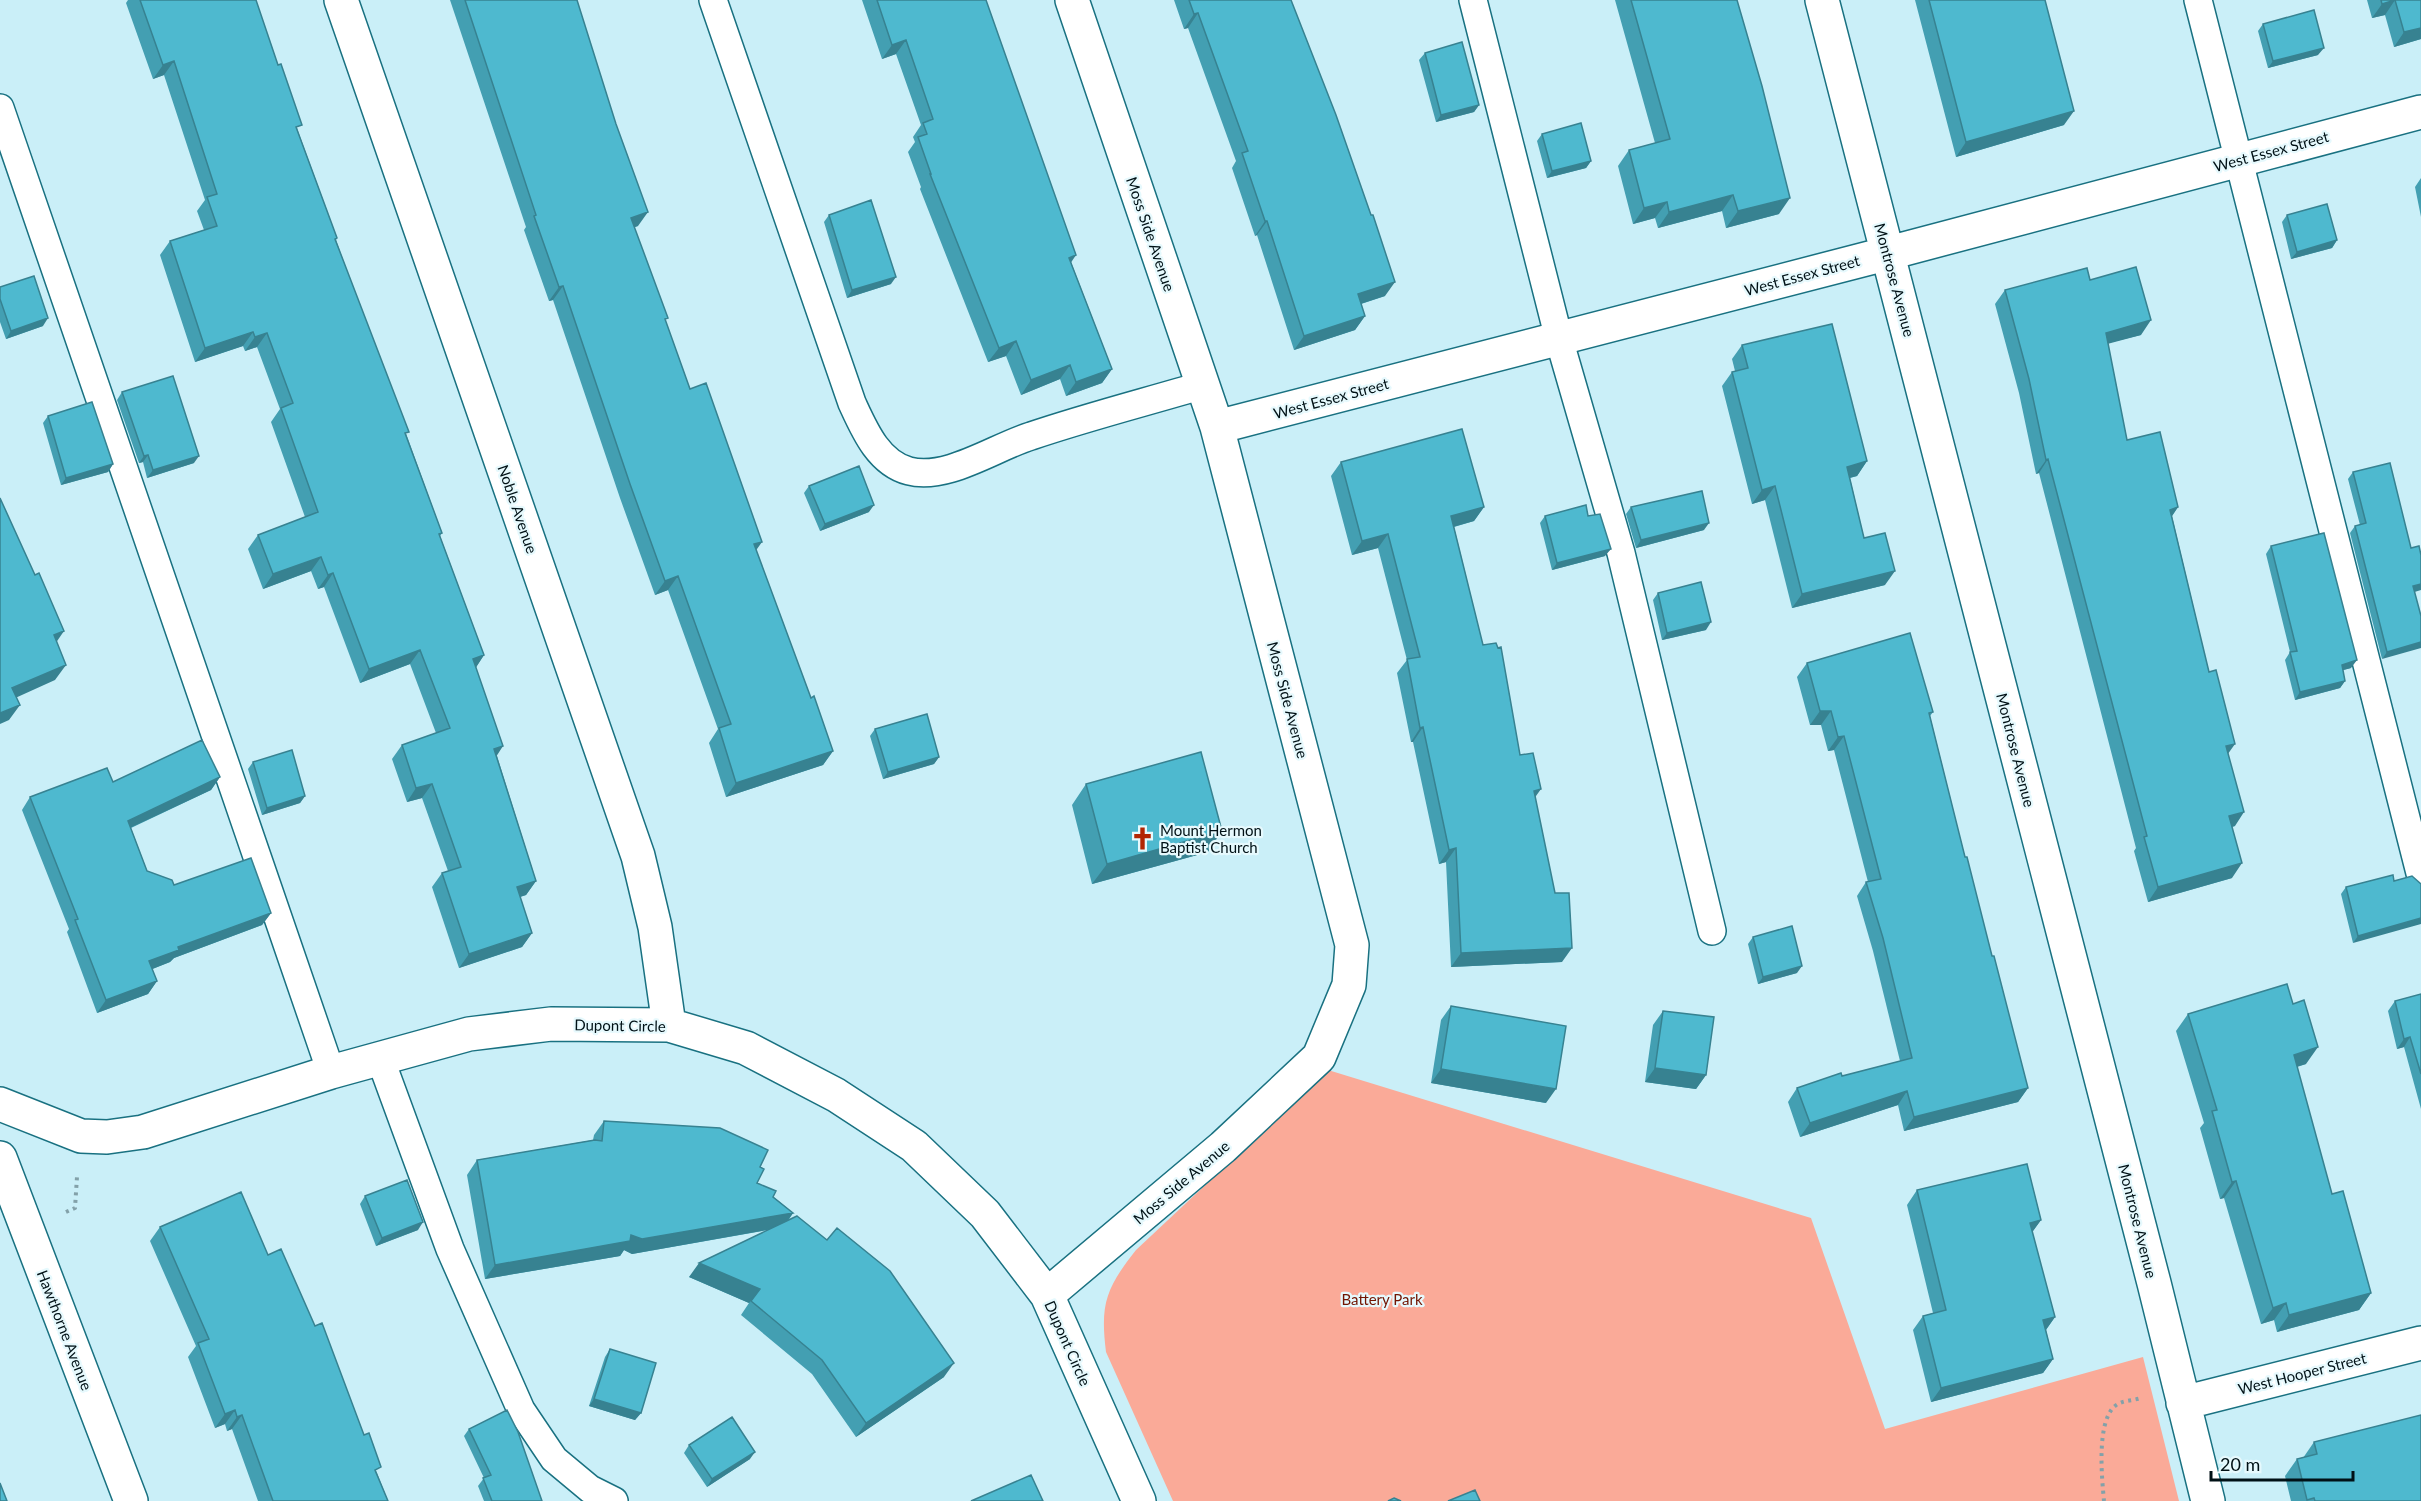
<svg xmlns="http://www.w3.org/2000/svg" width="2421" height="1501" viewBox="0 0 2421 1501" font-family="Lato,sans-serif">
<rect width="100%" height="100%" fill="#caeff8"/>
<path fill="#faaa98" d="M1328,1070L1811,1218L1885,1429L2143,1357L2179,1501H1173L1106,1352C1100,1304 1106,1288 1136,1250Z"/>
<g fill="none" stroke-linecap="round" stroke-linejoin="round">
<defs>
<path id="lane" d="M713,0L852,403C864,429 878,463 909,471C947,481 995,447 1031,436C1087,417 1146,402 1203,385
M1473,0L1559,339L1621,553L1712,931
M2198,0L2421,877
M0,108L331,1072
M380,1058L450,1249L521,1410L554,1459L590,1489L614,1501"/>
<path id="street" d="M341,0L638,856L655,927L669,1025
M1822,0L2154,1283L2208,1501
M1217,427L1889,253L2421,112
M0,1104L81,1136L107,1137L143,1132L331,1072L469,1034L551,1024L669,1025L746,1048L836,1095L914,1146L985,1214L1047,1295L1139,1501
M0,1158L131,1501
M1047,1295L1223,1147L1319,1057L1349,985L1352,945L1217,427L1072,0
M2183,1403L2421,1343"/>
</defs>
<use href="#lane" stroke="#197181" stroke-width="30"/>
<use href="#street" stroke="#197181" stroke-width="36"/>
<path stroke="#83a1a9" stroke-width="4" stroke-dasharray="3 4.5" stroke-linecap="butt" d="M66,1212L75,1208L77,1177
M2104,1501C2102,1479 2096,1422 2115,1406C2122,1400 2132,1401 2141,1398"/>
<use href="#lane" stroke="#fff" stroke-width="27"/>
<use href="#street" stroke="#fff" stroke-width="33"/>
</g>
<path fill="#439fb2" d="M128,0H256L298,131L337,238L336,240L442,533L440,536L484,655L476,667L497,756L536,881L526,895L520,897L532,933L522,947L459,968L432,887L442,873L448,871L422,798L407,802L392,759L402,745L436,733L410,664L360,683L324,587L318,589L311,571L263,589L248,549L258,535L305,517L271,422L280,409L257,347L245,351L243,346L195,362L160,255L170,241L204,230L197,211L205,200L164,75L153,79L126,3Z
M450,0H577L638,226L634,227L666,322L690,389L756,550L811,698L833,751L823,765L726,797L709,743L718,729L668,590L655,595L620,498L553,300L549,301L524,230L526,227Z
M862,0H986L1071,262L1112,369L1102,383L1066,396L1060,379L1021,395L1006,356L988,362L920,189L921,187L908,152L915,142L913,137L921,125L896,54L882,59Z
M1174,0H1291L1385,296L1361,304L1365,316L1355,330L1294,350L1257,235L1255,236L1232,168L1236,161L1188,28L1184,29Z
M1615,0H1737L1779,214L1726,228L1722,211L1658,228L1655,218L1633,224L1618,166L1629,150L1655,143Z
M1915,0H2045L2064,125L1956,157Z
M2367,0H2421V39L2394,47L2385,15L2372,18Z
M2263,24L2318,55L2268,68L2258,31Z
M1425,53L1479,105L1474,112L1436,122L1419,60Z
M1542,134L1591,161L1586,168L1547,178L1537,141Z
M2421,178V217L2415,187Z
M829,215L891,284L847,298L824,222Z
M2287,215L2337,240L2332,248L2291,259L2282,222Z
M2090,280L2141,335L2108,343L2127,440L2178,507L2172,516L2228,753L2235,826L2232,827V878L2148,902L2134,851L2136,848L2039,473L2036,474L2019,393L1995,304L2005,290Z
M0,287L43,326L6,339L0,322Z
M1742,345L1867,461L1857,476L1850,478L1864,538L1885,585L1792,608L1765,500L1752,504L1722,386L1732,372L1735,371L1732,359Z
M122,392L194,463L147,478L143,462L139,463L117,400Z
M48,416L113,464L108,472L61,485L43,423Z
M1341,462L1484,507L1474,521L1454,527L1483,645L1520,755L1535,798L1562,962L1451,967L1446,862L1439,864L1413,742H1411L1397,673L1407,660L1378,548L1352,555L1331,476Z
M2353,472L2414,592L2421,616L2382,659L2350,533L2355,526L2360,525L2348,479Z
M809,486L869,512L820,531L804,493Z
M1631,507L1704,530L1636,548L1626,514Z
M1545,516H1588L1605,556L1552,570L1540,523Z
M2271,546L2351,668L2343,670L2345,681L2340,688L2295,700L2285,660L2290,652L2266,554Z
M1658,593L1706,630L1662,640L1653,600Z
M1807,663L1933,712L1930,716L1965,857L2028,1088L2018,1102L1904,1131L1898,1105L1800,1137L1788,1102L1797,1088L1900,1061L1873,951L1857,896L1866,882H1868L1834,750L1828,751L1821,725H1810L1797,677Z
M875,729L939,757L934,764L883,779L870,736Z
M253,762L305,796L300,803L262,815L248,769Z
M220,777L211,790L131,828L147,871L174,885L271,913L262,925L174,958L170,962L152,969L157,981L148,994L97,1013L67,932L69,929L22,810L30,797L113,782Z
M1086,784L1208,852L1092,884L1072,805Z
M2394,881L2421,884L2353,943L2341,894L2346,887Z
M1753,937L1797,973L1758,984L1748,944Z
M2421,994V1109L2404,1047L2397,1049L2388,1011L2395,1001Z
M1451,1006L1546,1103L1431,1083L1441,1020Z
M1663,1011L1706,1075L1696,1089L1645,1082L1653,1025Z
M2188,1014L2306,1064L2297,1067L2332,1194L2371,1293L2359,1310L2277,1332L2274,1320L2261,1324L2224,1198L2220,1199L2200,1128L2204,1123L2176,1031Z
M604,1121L760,1167L757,1183L793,1213L788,1221L944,1377L856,1437L812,1374L741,1315L749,1303L689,1277L768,1230L632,1254L624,1250L620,1256L485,1279L467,1175L477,1160L593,1140L594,1135Z
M1917,1190L2041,1220L2032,1232L2055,1317L2046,1330L2053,1359L2043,1373L1931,1402L1913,1330L1923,1316L1933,1313L1907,1205Z
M365,1196L418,1230L376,1246L360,1204Z
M160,1227L268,1255L377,1473L388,1501H258L232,1429L227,1431L225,1424L215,1428L188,1357L196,1346L150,1241Z
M610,1349L641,1413L635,1420L589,1406L605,1357Z
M469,1429L542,1501H484L478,1486L484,1478L464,1436Z
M2314,1442L2421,1501H2291L2285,1476L2297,1459L2303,1458Z
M689,1445L750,1459L707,1487L684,1453Z"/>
<path fill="#378291" d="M2395,0L2385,15L2372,18L2382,4Z
M1198,13L1188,28L1184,29L1194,14Z
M2421,28V39L2394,47L2404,32Z
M906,40L896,54L882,59L892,45Z
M2324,48L2318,55L2268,68L2273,61Z
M174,61L164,75L153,79L163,65Z
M1479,105L1474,112L1436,122L1441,115Z
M2074,111L2064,125L1956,157L1966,142Z
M1591,161L1586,168L1547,178L1552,171Z
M1733,195L1722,211L1658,228L1669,212Z
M1790,198L1779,214L1726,228L1738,211Z
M1667,202L1655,218L1633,224L1644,208Z
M648,212L638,226L621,232L631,218Z
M1265,221H1267L1257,235L1255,236Z
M2337,240L2332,248L2291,259L2297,252Z
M1076,255L1066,270L1069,258Z
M896,277L891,284L847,298L852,290Z
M1395,282L1385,296L1348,308L1358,294Z
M563,286L553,300L549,301L559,287Z
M1365,316L1355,330L1294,350L1304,336Z
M48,318L43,326L6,339L11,331Z
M2151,320L2141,335L2096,347L2106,333Z
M253,332L243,346L195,362L205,348Z
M267,333L257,347L245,351L255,337Z
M1016,341L1006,356L988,362L999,348Z
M1070,365L1060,379L1021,395L1031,380Z
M1112,369L1102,383L1066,396L1076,382Z
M148,455L143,462L139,463L144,456Z
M199,456L194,463L147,478L153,470Z
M2048,459L2039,473L2036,474L2046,460Z
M1867,461L1857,476L1837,481L1847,467Z
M113,464L108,472L61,485L66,478Z
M1775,486L1765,500L1752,504L1762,490Z
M874,505L869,512L820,531L825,524Z
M1484,507L1474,521L1442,530L1451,516Z
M2178,507L2168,522L2170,510Z
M1709,523L1704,530L1636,548L1641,540Z
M1388,534L1378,548L1352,555L1362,541Z
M762,542L752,556L754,544Z
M1611,549L1605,556L1552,570L1557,563Z
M321,557L311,571L263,589L273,574Z
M1895,571L1885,585L1792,608L1802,594Z
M333,573L324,587L318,589L328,575Z
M678,576L668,590L655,595L665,581Z
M2421,584V590L2408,594L2413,586Z
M1711,622L1706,630L1662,640L1667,633Z
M64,631L53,647L54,635Z
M2421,642V648L2382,659L2387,652Z
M420,650L410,664L360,683L369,669Z
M484,655L475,669L473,659Z
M2357,660L2351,668L2336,672L2342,665Z
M66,665L55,680L2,704L12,688Z
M2345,681L2340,688L2295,700L2300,692Z
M20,705L9,720L0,724V713Z
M1820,711H1831L1821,725H1810Z
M1423,727L1413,742H1411L1420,728Z
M1844,736L1834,750L1828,751L1838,737Z
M2235,744L2225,758L2226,746Z
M503,746L494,760V749Z
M833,751L823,765L726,797L736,783Z
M939,757L934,764L883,779L888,772Z
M220,777L211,790L119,833L128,821Z
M432,784L422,798L407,802L416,788Z
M1541,789L1531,803L1534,791Z
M305,796L300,803L262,815L267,808Z
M2244,812L2235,826L2219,830L2229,816Z
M1222,831L1208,852L1092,884L1107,864Z
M1456,848L1446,862L1439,864L1449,850Z
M2242,863L2232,878L2148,902L2158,887Z
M536,881L526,895L507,901L517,887Z
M271,913L262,925L174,958L170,962L140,974L149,961L178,947Z
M2421,918V924L2353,943L2358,936Z
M532,933L522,947L459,968L469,954Z
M1572,948L1562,962L1451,967L1461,953Z
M1802,966L1797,973L1758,984L1763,977Z
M157,981L148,994L97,1013L106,1000Z
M2410,1037L2404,1047L2397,1049L2404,1039Z
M2318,1047L2306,1064L2282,1071L2294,1055Z
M1655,1068L1706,1075L1696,1089L1645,1082Z
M1441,1069L1556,1089L1546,1103L1431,1083Z
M2028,1088L2018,1102L1904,1131L1914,1117Z
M1907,1091L1898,1105L1800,1137L1810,1123Z
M2236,1181L2224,1198L2220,1199L2232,1182Z
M793,1213L783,1227L632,1254L624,1250L620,1256L485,1279L495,1265L631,1235Z
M2041,1220L2031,1234L2030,1223Z
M423,1222L418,1230L376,1246L382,1238Z
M699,1263L760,1289L749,1303L689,1277Z
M2371,1293L2359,1310L2277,1332L2289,1315Z
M2286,1303L2274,1320L2261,1324L2273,1308Z
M2055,1317L2045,1331L2043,1320Z
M2053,1359L2043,1373L1931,1402L1941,1388Z
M954,1363L944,1377L856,1437L866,1423Z
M594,1399L641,1413L635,1420L589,1406Z
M235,1410L225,1424L215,1428L225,1414Z
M242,1415L232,1429L227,1431L237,1417Z
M755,1452L750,1459L707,1487L712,1479Z"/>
<path fill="#4eb9cf" stroke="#378291" stroke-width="1.5" d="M140,0H256L278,65L281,64L302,125L296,127L337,238L335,239L409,432L405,433L442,533L439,534L484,655L473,659L503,746L494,749L536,881L517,887L532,933L469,954L442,873L461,867L432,784L416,788L402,745L450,728L420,650L369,669L333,573L328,575L321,557L273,574L258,535L318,512L281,408L293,403L267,333L255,337L253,332L205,348L170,241L217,226L207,197L217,194L174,61L163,65Z
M465,0H577L616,124L648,212L631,218L668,318L665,319L690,389L706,383L762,542L754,544L811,698L814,696L833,751L736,783L719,728L731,724L678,576L665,581L630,484L563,286L559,287L534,216L536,215Z
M877,0H986L1076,255L1069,258L1112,369L1076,382L1070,365L1031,380L1016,341L999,348L930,174H931L918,137L927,134L923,123L933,119L906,40L892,45Z
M1189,0H1291L1336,115L1371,215H1373L1395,282L1358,294L1365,316L1304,336L1267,221H1265L1242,153L1248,151L1198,13L1194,14Z
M1631,0H1737L1762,86L1790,198L1738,211L1733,195L1669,212L1667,202L1644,208L1629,150L1670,139Z
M1929,0H2045L2074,111L1966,142Z
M2381,0H2421V28L2404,32L2395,0L2382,4Z
M2314,10L2324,48L2273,61L2263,24Z
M1462,42L1479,105L1441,115L1425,53Z
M1581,123L1591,161L1552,171L1542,134Z
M871,200L896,277L852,290L829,215Z
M2327,204L2337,240L2297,252L2287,215Z
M2136,267L2151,320L2106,333L2127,440L2160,432L2178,507L2170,510L2209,672L2216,670L2235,744L2226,746L2244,812L2229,816L2242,863L2158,887L2144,837L2147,836L2048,459L2046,460L2029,379L2005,290L2087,268L2090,280Z
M34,276L48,318L11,331L0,299V287Z
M1832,324L1867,461L1847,467L1864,538L1885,533L1895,571L1802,594L1775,486L1762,490L1732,372L1748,368L1742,345Z
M173,376L199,456L153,470L148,455L144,456L122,392Z
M92,402L113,464L66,478L48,416Z
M1462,429L1484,507L1451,516L1483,645L1496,643L1498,648L1501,647L1520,755L1533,753L1541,789L1534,791L1555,893H1569L1572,948L1461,953L1456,848L1449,850L1423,727L1420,728L1407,659L1420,657L1388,534L1362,541L1341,462Z
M2390,463L2411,548L2419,546L2421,555V584L2413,586L2421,616V642L2387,652L2355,526L2366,523L2353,472Z
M859,466L874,505L825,524L809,486Z
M1702,491L1709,523L1641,540L1631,507Z
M0,498L35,575L39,573L64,631L54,635L66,665L12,688L20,705L0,713Z
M1586,505L1588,516L1600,514L1611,549L1557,563L1545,516Z
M2324,533L2357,660L2342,665L2345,681L2300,692L2290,652L2297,651L2271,546Z
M1701,582L1711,622L1667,633L1658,593Z
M1910,633L1933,712L1929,713L1965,857H1967L1992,956H1994L2028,1088L1914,1117L1907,1091L1810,1123L1797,1088L1841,1073L1842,1076L1912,1058L1883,938L1866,882L1881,879L1844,736L1838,737L1831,711H1820L1807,663Z
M927,714L939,757L888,772L875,729Z
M202,740L220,777L128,821L147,871L172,880L174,885L251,858L271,913L178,947L179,950L149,961L157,981L106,1000L75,920L78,919L30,797L107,768L113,782Z
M292,750L305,796L267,808L253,762Z
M1201,752L1222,831L1107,864L1086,784Z
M2393,875L2394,881L2412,876L2421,884V918L2358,936L2346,887Z
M1792,926L1802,966L1763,977L1753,937Z
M2287,984L2293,1004L2304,1000L2318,1047L2294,1055L2332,1194L2343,1191L2371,1293L2289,1315L2286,1303L2273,1308L2236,1181L2232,1182L2212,1111L2217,1110L2188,1014Z
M2421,994V1074L2410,1037L2404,1039L2395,1001Z
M1451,1006L1566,1026L1556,1089L1441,1069Z
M1663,1011L1714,1017L1706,1075L1655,1068Z
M604,1121L720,1128L768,1150L760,1167L764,1169L757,1183L776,1191L773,1197L793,1213L642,1239L631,1235L630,1241L495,1265L477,1160L595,1140L602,1141Z
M2027,1164L2041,1220L2030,1223L2055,1317L2043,1320L2053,1359L1941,1388L1923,1316L1946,1310L1917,1190Z
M407,1180L423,1222L382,1238L365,1196Z
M241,1192L268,1255L281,1249L315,1326L322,1323L364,1435L369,1433L381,1467L375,1470L388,1501H273L242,1415L237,1417L235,1410L225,1414L198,1343L209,1339L160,1227Z
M797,1216L827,1240L837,1228L890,1271L954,1363L866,1423L822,1360L751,1301L760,1289L699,1263Z
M610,1349L656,1363L641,1413L594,1399Z
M507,1410L518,1432L542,1501H492L483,1478L491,1475L469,1429Z
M2421,1415V1501H2315L2314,1498L2307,1500L2297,1459L2317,1454L2314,1442Z
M732,1417L755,1452L712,1479L689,1445Z
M1031,1475L1043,1501H971Z
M0,1483L7,1501H0Z
M1475,1490L1480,1501H1448Z
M1394,1498L1401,1501H1388Z"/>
<defs>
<symbol id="church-bare" viewBox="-9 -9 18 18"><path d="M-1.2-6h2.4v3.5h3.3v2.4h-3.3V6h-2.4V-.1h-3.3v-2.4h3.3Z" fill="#b22603" stroke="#e6f9fd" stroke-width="2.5" paint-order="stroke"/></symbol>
</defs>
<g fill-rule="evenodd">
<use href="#church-bare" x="1126" y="822" width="33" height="33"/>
</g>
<g text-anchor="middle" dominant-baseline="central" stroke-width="4.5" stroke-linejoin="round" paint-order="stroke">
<g font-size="15" fill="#001116" stroke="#e6f9fd">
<text transform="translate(2271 151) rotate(-15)">West Essex Street</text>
<text transform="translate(1151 234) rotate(71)">Moss Side Avenue</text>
<text transform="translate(1802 275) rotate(-15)">West Essex Street</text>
<text transform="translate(1895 280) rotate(75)">Montrose Avenue</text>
<text transform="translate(1331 398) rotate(-15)">West Essex Street</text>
<text transform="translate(518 509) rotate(71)">Noble Avenue</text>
<text transform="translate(1288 700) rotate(75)">Moss Side Avenue</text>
<text transform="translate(2016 750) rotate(76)">Montrose Avenue</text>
<text transform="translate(620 1025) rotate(1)">Dupont Circle</text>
<text transform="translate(1181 1182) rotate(-40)">Moss Side Avenue</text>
<text transform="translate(2138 1221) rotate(76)">Montrose Avenue</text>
<text transform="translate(65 1330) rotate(69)">Hawthorne Avenue</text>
<text transform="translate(1068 1343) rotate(66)">Dupont Circle</text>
<text transform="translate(2302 1373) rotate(-14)">West Hooper Street</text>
</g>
<g font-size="15" fill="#001116" stroke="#e6f9fd" text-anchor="start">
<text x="1160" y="830">Mount Hermon<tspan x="1160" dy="17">Baptist Church</tspan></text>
</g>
<g font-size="15" fill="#711502" stroke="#e6f9fd">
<text x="1382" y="1299">Battery Park</text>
</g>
</g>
<path d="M2211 1471v9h142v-9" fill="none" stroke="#001116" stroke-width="3"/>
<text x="2220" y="1471" font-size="18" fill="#001116" stroke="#e6f9fd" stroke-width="4.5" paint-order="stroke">20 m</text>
</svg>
